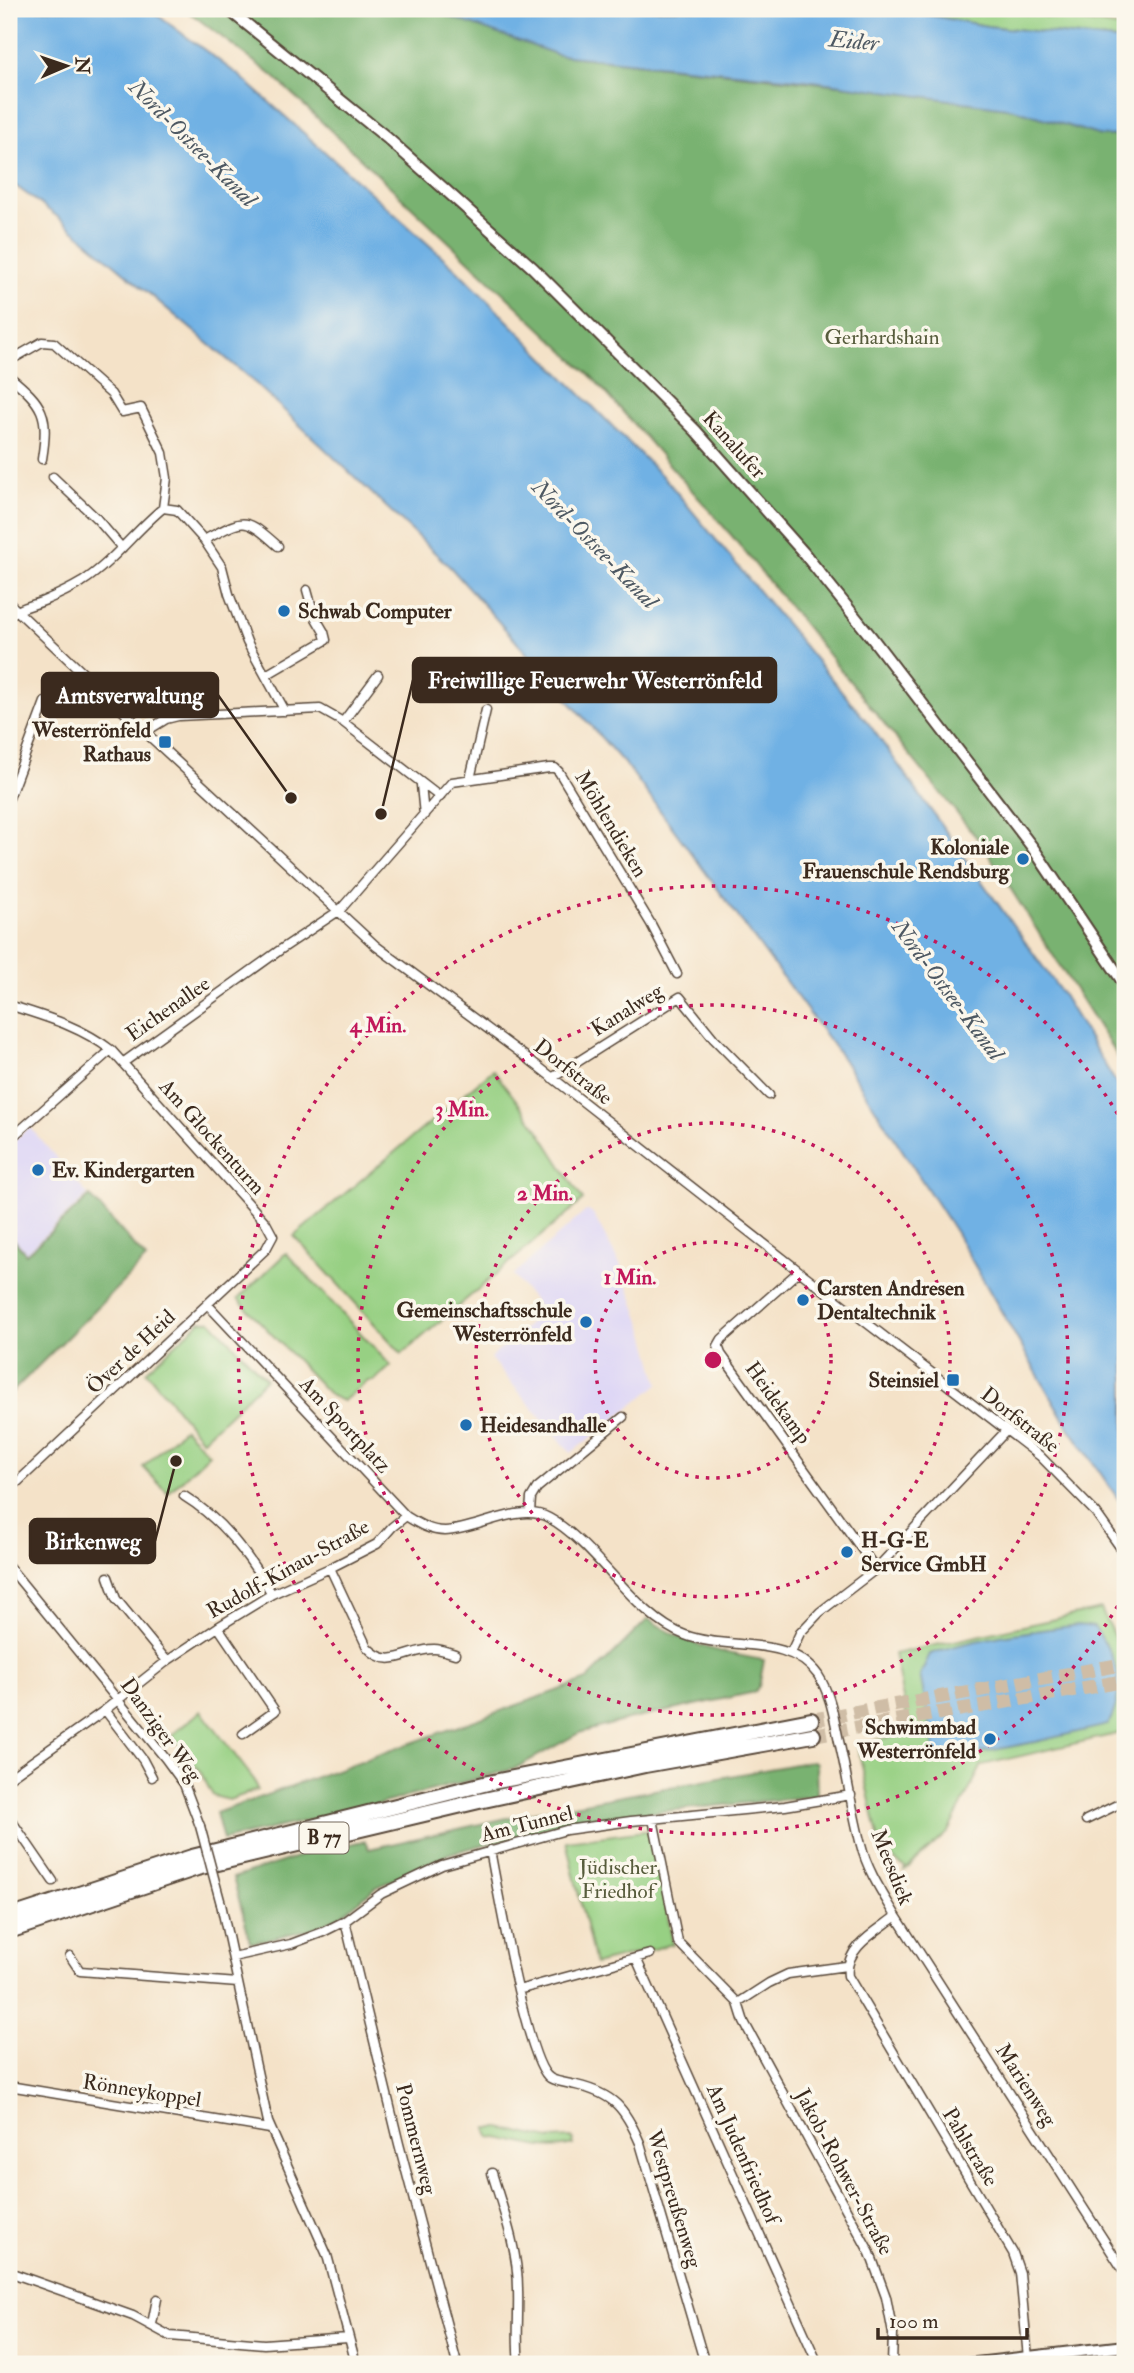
<svg xmlns="http://www.w3.org/2000/svg" width="1134" height="2373" viewBox="0 0 1134 2373" font-family="'IM FELL Double Pica',serif">
<rect width="100%" height="100%" fill="#fbf7ec"/>
<filter id="ink" filterUnits="userSpaceOnUse"><feTurbulence type="fractalNoise" baseFrequency=".0143" numOctaves="2"/><feDisplacementMap in="SourceGraphic" scale="14" xChannelSelector="R" yChannelSelector="G"/><feConvolveMatrix kernelMatrix="1 2 1 2 8 2 1 2 1" color-interpolation-filters="sRGB"/></filter>
<filter id="wash" filterUnits="userSpaceOnUse"><feTurbulence type="fractalNoise" baseFrequency=".00686" numOctaves="4" result="noise"/><feDisplacementMap in="SourceGraphic" scale="28" xChannelSelector="R" yChannelSelector="G"/><feGaussianBlur stdDeviation="1.57" result="paint"/><feColorMatrix in="noise" values="0 0 0 0 0 0 0 0 0 0 0 0 0 0 0 0 0 1.4 0 .05"/><feComposite in="paint" operator="in"/></filter>
<g filter="url(#wash)">
<rect width="100%" height="100%" fill="#f4e2c8"/>
<path fill="#ddd5f6" d="M30,1127L88,1195L26,1252L9,1232V1145Z
M586,1211L592,1212L621,1266L645,1333L659,1384L571,1453L490,1358L543,1312L513,1275Z"/>
<path fill="#97d083" stroke="#697d50" stroke-width="2" d="M896,9H997L1125,28V41L987,26Z
M493,1070L536,1126L583,1200L402,1354L294,1236Z
M286,1253L391,1366L374,1381H368L343,1401L331,1396L238,1299Z
M201,1321H211L266,1379L202,1440L146,1371Z
M184,1428L209,1454L168,1493L143,1467Z
M1101,1609L1125,1660V1732L982,1765L948,1832L904,1871L905,1867L887,1855L879,1841L857,1744L910,1733L894,1654Z
M201,1711L255,1781L257,1790L229,1800L213,1796L201,1773L172,1735Z
M652,1830L673,1944L595,1964L566,1841Z
M487,2128H500L550,2139L572,2138L574,2145C541,2153 523,2141 490,2137Z"/>
<path fill="#79b271" stroke="#5a6e48" stroke-width="2" d="M185,9H428L559,55L867,88L1014,109L1101,136L1125,135V1068L982,844L732,536L593,378L273,76Z
M90,1196L146,1259L9,1395V1234L26,1254Z
M648,1619C690,1646 716,1652 764,1660L759,1687L755,1692L627,1720L579,1733L514,1769L375,1805L223,1840L216,1813L587,1680Z
M812,1761L816,1763L817,1796L625,1815L547,1828L448,1854L375,1888L342,1915L315,1928L251,1943L233,1878L306,1854L358,1842L365,1841L369,1849L525,1814Z"/>
<path fill="#70b1e4" stroke="#566e81" stroke-width="2" d="M9,9H149L241,77L456,269L668,482L869,724L1061,992L1125,1098V1509L1064,1420L956,1233L843,1059L630,770L451,568L253,381L58,217L9,181Z
M428,9H896L987,26L1125,41V135L1101,136L1014,109L806,80L559,55Z
M1078,1625L1094,1627C1118,1660 1128,1686 1108,1725L1035,1742L937,1761L920,1675L930,1654C977,1637 1028,1632 1078,1625Z"/>
</g>
<g filter="url(#ink)">
<g fill="none" stroke-linecap="round" stroke-linejoin="round">
<path stroke="#cfbda6" stroke-width="14" stroke-dasharray="14 7" stroke-linecap="butt" d="M811,1720L1125,1664
M813,1735L1125,1681"/>
<defs>
<path id="street" d="M9,361L42,342L54,343L111,394L122,412L141,408L163,453L167,478L163,508C135,531 113,562 82,582C72,588 60,594 48,599C34,606 21,606 9,616
M9,376C44,405 49,414 42,459
M53,477L97,519L122,548
M163,508L177,510L204,540L222,567L229,594L247,642L285,711
M204,540C245,519 243,515 278,546
M9,603L145,732L376,946L526,1057L799,1271L1040,1456L1096,1513L1125,1554
M266,675L326,640L324,632L314,615L307,590
M343,722L378,675
M145,732L166,719L178,716L320,709L343,722L440,797
M470,779L486,710
M421,785L424,815
M9,798L45,702
M9,1005C46,1017 80,1026 111,1050L266,1223L273,1236L266,1249L9,1490
M124,1062L280,950L340,910L452,782L549,768H555L559,772L651,924L677,974
M552,1078L680,997L714,1039L769,1095
M9,1140L111,1050
M799,1271L722,1339L718,1346L721,1354L876,1569
M208,1305L406,1516C419,1524 430,1531 445,1531C477,1530 520,1502 549,1518C597,1544 635,1617 685,1635C727,1651 789,1634 818,1675C831,1695 834,1718 839,1741C847,1775 852,1811 861,1845C867,1870 883,1894 896,1916L1125,2273
M184,1496C223,1520 248,1555 272,1594
M530,1512L531,1498L537,1488L623,1417
M9,1567L165,1758L184,1784L200,1826
M330,1568L367,1647C390,1672 407,1649 434,1649C440,1649 449,1652 455,1654
M108,1577L116,1599L167,1661
M218,1627L275,1711L243,1734
M791,1652L800,1633L820,1612L876,1569L1006,1431
M105,1710L143,1760L152,1777
M9,1778L105,1710L167,1661L218,1627L272,1594L330,1568L377,1544L392,1527L406,1516
M9,1817L53,1881
M653,1819L678,1942L738,2003L744,2022L870,2253L886,2297L893,2334L892,2364
M1086,1820L1125,1801
M490,1850C497,1885 527,2065 550,2078C556,2082 568,2083 576,2085C614,2094 625,2108 640,2143L705,2364
M221,1904L268,2122L327,2255L356,2364
M896,1916C877,1931 844,1948 848,1976L1013,2253L1020,2273L1028,2358
M345,1921L399,2144L457,2364
M70,1956L80,1971L238,1983
M233,1957L291,1944L323,1932L345,1921L381,1894L442,1865L566,1830L631,1821L785,1806L851,1795
M636,1958L818,2364
M518,1990L650,1954
M738,2003L769,1983L788,1974L846,1966
M9,2086L270,2129
M492,2173C503,2210 518,2249 518,2289C519,2314 516,2338 519,2364
M9,2272L133,2316L170,2336L264,2344L348,2338
M152,2324L157,2299"/>
<path id="secondary" d="M228,9L386,137L533,268L696,431L803,552L872,638L1033,848L1125,985
M967,2364L1125,2346"/>
<path id="highway" d="M9,1917L192,1857L488,1783L811,1720
M9,1931L197,1868L479,1801L645,1765L813,1735"/>
</defs>
<use href="#street" stroke="#574638" stroke-width="11"/>
<use href="#secondary" stroke="#574638" stroke-width="14"/>
<use href="#highway" stroke="#574638" stroke-width="18"/>
<use href="#street" stroke="#fff" stroke-width="8"/>
<use href="#secondary" stroke="#fff" stroke-width="10"/>
<use href="#highway" stroke="#fff" stroke-width="14"/>
<defs>
<path id="street-bridge" d="M200,1826L221,1904"/>
</defs>
<use href="#street-bridge" stroke="#574638" stroke-width="11" stroke-linecap="butt"/>
<use href="#street-bridge" stroke="#fff" stroke-width="8"/>
</g>
</g>
<g fill="none" stroke="#c2185b" stroke-width="3.5" stroke-dasharray="3.5 7">
<circle cx="713" cy="1360" r="118"/>
<circle cx="713" cy="1360" r="237"/>
<circle cx="713" cy="1360" r="355"/>
<path d="M1123 1597A474 474 0 1 1 1123 1123"/>
</g>
<g fill="#1f6fb2" stroke="#fbf7ec" stroke-width="2.5">
<circle cx="284" cy="611" r="7"/>
<rect x="158" y="735" width="14" height="14" rx="3.5"/>
<circle cx="1023" cy="859" r="7"/>
<circle cx="38" cy="1170" r="7"/>
<circle cx="803" cy="1300" r="7"/>
<circle cx="586" cy="1322" r="7"/>
<rect x="946" y="1373" width="14" height="14" rx="3.5"/>
<circle cx="466" cy="1425" r="7"/>
<circle cx="847" cy="1552" r="7"/>
<circle cx="990" cy="1739" r="7"/>
</g>
<g text-anchor="middle" dominant-baseline="central" stroke-width="7" stroke-linejoin="round" paint-order="stroke">
<rect fill="#fbf7ec" stroke="#75685c" stroke-width="2" x="299.5" y="1822.5" width="49" height="31" rx="5"/>
<g font-size="19" font-weight="bold" fill="#3b2a1e">
<text x="324" y="1838">B 77</text>
</g>
<g font-size="21" fill="#575c3c" stroke="#fbf7ec">
<text x="882" y="337">Gerhardshain</text>
<text x="618" y="1867">Jüdischer<tspan x="618" dy="24">Friedhof</tspan></text>
</g>
<g font-size="21" fill="#3b2a1e" stroke="#fbf7ec">
<text transform="translate(734 445) rotate(48)">Kanalufer</text>
<text transform="translate(611 824) rotate(59)">Möhlendieken</text>
<text transform="translate(168 1009) rotate(-35)">Eichenallee</text>
<text transform="translate(627 1010) rotate(-32)">Kanalweg</text>
<text transform="translate(573 1072) rotate(38)">Dorfstraße</text>
<text transform="translate(212 1137) rotate(48)">Am Glockenturm</text>
<text transform="translate(131 1352) rotate(-43)">Över de Heid</text>
<text transform="translate(778 1403) rotate(54)">Heidekamp</text>
<text transform="translate(1020 1420) rotate(38)">Dorfstraße</text>
<text transform="translate(345 1425) rotate(47)">Am Sportplatz</text>
<text transform="translate(288 1569) rotate(-29)">Rudolf-Kinau-Straße</text>
<text transform="translate(161 1730) rotate(54)">Danziger Weg</text>
<text transform="translate(527 1824) rotate(-14)">Am Tunnel</text>
<text transform="translate(892 1867) rotate(68)">Meesdiek</text>
<text transform="translate(1026 2085) rotate(57)">Marienweg</text>
<text transform="translate(142 2091) rotate(9)">Rönneykoppel</text>
<text transform="translate(416 2139) rotate(76)">Pommernweg</text>
<text transform="translate(970 2147) rotate(59)">Pahlstraße</text>
<text transform="translate(743 2154) rotate(66)">Am Judenfriedhof</text>
<text transform="translate(844 2172) rotate(62)">Jakob-Rohwer-Straße</text>
<text transform="translate(674 2199) rotate(73)">Westpreußenweg</text>
</g>
<g font-size="21" font-weight="bold" fill="#3b2a1e" stroke="#fbf7ec" text-anchor="start">
<text x="298" y="611">Schwab Computer</text>
<text x="151" y="730" text-anchor="end">Westerrönfeld<tspan x="151" dy="24">Rathaus</tspan></text>
<text x="1009" y="847" text-anchor="end">Koloniale<tspan x="1009" dy="24">Frauenschule Rendsburg</tspan></text>
<text x="52" y="1170">Ev. Kindergarten</text>
<text x="817" y="1288">Carsten Andresen<tspan x="817" dy="24">Dentaltechnik</tspan></text>
<text x="572" y="1310" text-anchor="end">Gemeinschaftsschule<tspan x="572" dy="24">Westerrönfeld</tspan></text>
<text x="939" y="1380" text-anchor="end">Steinsiel</text>
<text x="480" y="1425">Heidesandhalle</text>
<text x="861" y="1540">H-G-E<tspan x="861" dy="24">Service GmbH</tspan></text>
<text x="976" y="1727" text-anchor="end">Schwimmbad<tspan x="976" dy="24">Westerrönfeld</tspan></text>
</g>
<g font-size="23" font-style="italic" fill="#4e5963" stroke="#fbf7ec">
<text transform="translate(854 41) rotate(5)">Eider</text>
<text transform="translate(193 143) rotate(45)">Nord-Ostsee-Kanal</text>
<text transform="translate(595 544) rotate(46)">Nord-Ostsee-Kanal</text>
<text transform="translate(948 990) rotate(53)">Nord-Ostsee-Kanal</text>
</g>
</g>
<circle cx="713" cy="1360" r="10" fill="#c2185b" stroke="#fbf7ec" stroke-width="3.5"/>
<g font-size="21" text-anchor="middle" font-weight="bold" fill="#c2185b" stroke="#fbf7ec" stroke-width="7" stroke-linejoin="round" paint-order="stroke">
<text x="378" y="1032">4 Min.</text>
<text x="462" y="1116">3 Min.</text>
<text x="545" y="1200">2 Min.</text>
<text x="630" y="1284">1 Min.</text>
</g>
<path fill="none" stroke="#3b2a1e" stroke-width="2.5" d="M381 814L413 680M291 798L218 695M176 1461L155 1541"/>
<g fill="#3b2a1e" stroke="#fbf7ec" stroke-width="2.5">
<circle cx="381" cy="814" r="7"/>
<circle cx="291" cy="798" r="7"/>
<circle cx="176" cy="1461" r="7"/>
</g>
<g fill="#3b2a1e" stroke="#3b2a1e" stroke-width="2.5">
<rect x="413" y="658" width="363" height="44" rx="7"/>
<rect x="42" y="673" width="176" height="44" rx="7"/>
<rect x="30" y="1519" width="125" height="44" rx="7"/>
</g>
<g font-size="23" text-anchor="middle" font-weight="bold" fill="#fff">
<text x="595" y="688">Freiwillige Feuerwehr Westerrönfeld</text>
<text x="130" y="703">Amtsverwaltung</text>
<text x="93" y="1549">Birkenweg</text>
</g>
<rect width="1134" height="2373" fill="none" stroke="#fbf7ec" stroke-width="35"/>
<g transform="translate(66 66) rotate(88)" stroke="#fbf7ec" stroke-width="5" paint-order="stroke">
<path d="M0-5L12 26L0 18L-12 26Z" fill="#3b2a1e"/>
<text y="-10" font-size="19" font-weight="bold" text-anchor="middle" fill="#3b2a1e">N</text>
</g>
<path d="M878 2328v10h149v-10" fill="none" stroke="#3b2a1e" stroke-width="3.5"/>
<text x="889" y="2328" font-size="21" fill="#3b2a1e" stroke="#fbf7ec" stroke-width="5" paint-order="stroke">100 m</text>
</svg>
